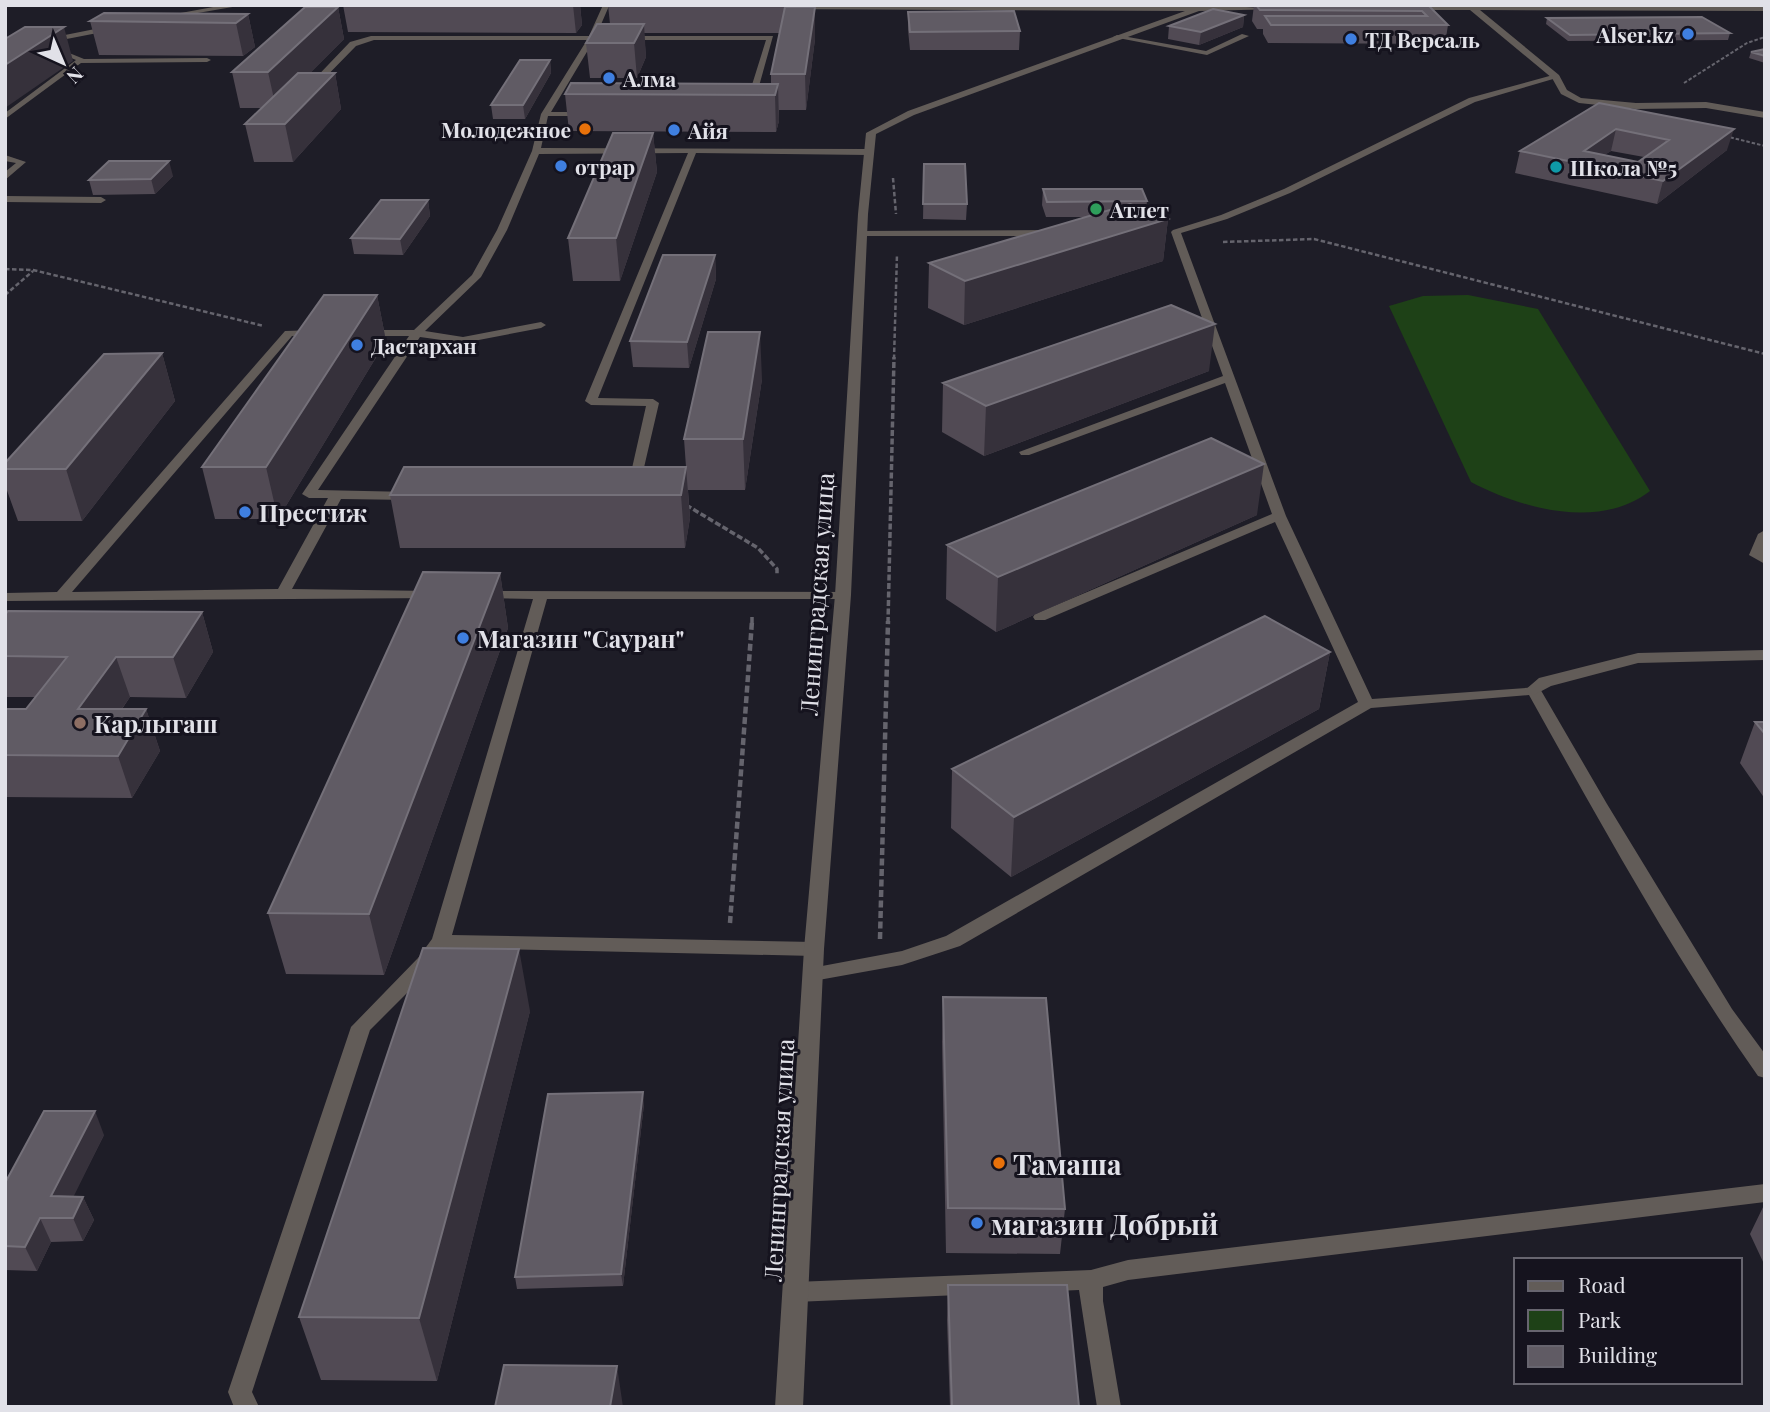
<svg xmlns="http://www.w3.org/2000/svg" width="1770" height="1412" viewBox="0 0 1770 1412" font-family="'Playfair Display',serif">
<rect width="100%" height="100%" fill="#1e1d27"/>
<path fill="#1e4117" d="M1468,295L1538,309L1650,491C1600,530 1522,509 1471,482L1389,306L1423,296Z"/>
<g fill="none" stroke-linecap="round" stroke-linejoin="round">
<path stroke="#65646d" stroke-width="2" stroke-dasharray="3.5 2" stroke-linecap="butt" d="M1684,83L1747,43L1765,37
M1725,136L1765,146"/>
<path stroke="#65646d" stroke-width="2.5" stroke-dasharray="4.5 2.5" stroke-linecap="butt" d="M893,178L896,214
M1223,242L1314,239L1765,354
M5,269L33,270L264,326
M5,295L33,271
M894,359L897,254"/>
<path stroke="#65646d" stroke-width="3.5" stroke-dasharray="6 2.5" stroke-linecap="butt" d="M686,505L758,548L777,569V574
M752,623V617
M888,623L894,357"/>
<path stroke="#65646d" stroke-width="4.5" stroke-dasharray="7 3.5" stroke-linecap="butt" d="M730,923L752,621
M880,939L888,621"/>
<path fill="#625c58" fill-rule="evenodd" d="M603,5L609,6L596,36H773L754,104L750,106L746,104L766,40H594L551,112H588L592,114L588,116H548L541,148L868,149L872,152L868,155L696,153L598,398L653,399L659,403L639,489L634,490L628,486L646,406L591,405L585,401L688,153L539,154L507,230L481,277L425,331L463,337L541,322L546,325L541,328L463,343L420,337L318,490L411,492L418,496L411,500L341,499L292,589L432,591L437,592L439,595L437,598L5,601V593L57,592L285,331L317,330L321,331V335L292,336L72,592L278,589L328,498H309L302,494L409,336H364L359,333L364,330H414L472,275L497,230L532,151L541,114L587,40H374L356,46L313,90L306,88L350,42L371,36H589Z
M1242,34L1249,36L1207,55L1113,37L1117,35L1206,51Z
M52,46L84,59L207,58L211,60L207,62L81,63L5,119V113L76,60L52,50Z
M1553,75L1560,77L1475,102L1290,193L1227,219L1181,233L1286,516L1372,699L1539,687L1607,804L1732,1009L1765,1054V1078L1758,1076C1673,955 1601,824 1529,695L1371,708L960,946L902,965L813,981L806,979L803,974L806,969L902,951L946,936L1358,702L1275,522L1045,620H1035L1033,617L1035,614L1272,514L1225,383L1029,455H1021L1019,452L1223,376L1171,232L1173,230L1221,215L1284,189L1469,98Z
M5,155L26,162L5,180V172L16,163L5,161Z
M5,196L101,197L106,200L101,203L5,202Z
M862,231L1052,230L1057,233L1052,236H859L857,234Z
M1765,530V564L1749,555L1758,534Z
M483,591L848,592L850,595L843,599H547L452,935L814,942L821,944L823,949L821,954L814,956L446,948L432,968L370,1030L252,1392L259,1407H234L228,1392L351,1027L418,958L432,939L533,599L478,598L476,595Z
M1765,1184V1202L1128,1280L1103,1287V1301L1121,1407H1097L1079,1290L795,1302L787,1299L783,1292L787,1285L795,1282L1091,1270L1128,1260Z"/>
<path fill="#625c58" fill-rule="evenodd" d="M224,5H244L163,19L159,17Z
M552,5H633L634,6L630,8Z
M767,5H1212L1281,9L1199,11L914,115L876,134L868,214L851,595L824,949L803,1407H775L804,949L835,595L858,214L866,133L908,111L1185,11L770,9Z
M1407,6L1765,7V11L1480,10L1559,75L1567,90L1581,98L1636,103L1706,102L1765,112V118L1706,108L1636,109L1579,103L1561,94L1552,78L1470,10H1410Z
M115,25L118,29L5,51V47Z
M1765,650V660L1638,663L1551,686L1534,695L1525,690L1539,678L1638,653Z"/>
</g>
<path fill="#514a54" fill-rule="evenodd" d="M343,5H580L582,25L576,33L348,32Z
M608,5H794V7H815V39L806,110H779V121L776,132L569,131L565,94L771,84V74L779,33H644L646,57L637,78H590L586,43L610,24Z
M1254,5H1428L1448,25L1445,44L1268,43L1263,34V29H1257L1252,21Z
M338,7L344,39L310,73H335L341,109L293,162H254L245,124L262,108H240L232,72Z
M908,12L1020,31L1019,50H910L908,30Z
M248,14L255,47L243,56L99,55L90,21Z
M1244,15L1243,27L1199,45L1168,39L1169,26Z
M1547,18L1730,33L1728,40L1568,41L1546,24Z
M1765,49V63L1749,58L1751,52Z
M550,60L551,73L525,119H493L491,105Z
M1599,103L1727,150L1657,204L1515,173L1520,151ZM1611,151L1644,157L1638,162L1604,155Z
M653,133L657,172L620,281H573L568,238Z
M924,164L967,204L966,220L923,219Z
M173,176L155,194L93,195L89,180Z
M1043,189L1147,201L1146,210L1168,219L1163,261L964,325L928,308L929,263L1085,217H1046L1042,205Z
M428,200L430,216L403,255L354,254L351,238Z
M715,255L716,279L689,368L633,367L630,341Z
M377,295L386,341L278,519H215L202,467Z
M162,353L175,401L82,521H18L5,485V463Z
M1209,371L984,456L942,432L943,383Z
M762,379L745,490H688L690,518L685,548H400L390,495L686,467L684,439Z
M1257,515L996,632L946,599L947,545Z
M500,573L508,628L384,975L286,974L268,913Z
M202,612L213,652L186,698L130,697L122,709H146L160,751L132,798L5,797V709H26L36,697H5V615Z
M1330,652L1319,709L1011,877L951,828L952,769Z
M1755,722H1765V799L1740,763Z
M943,997L1065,1209L1060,1254L946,1253L942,1042Z
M530,1011L437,1381L321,1380L299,1317Z
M644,1104L623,1286L517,1289L515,1277Z
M104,1135L73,1196L83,1197L94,1220L83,1241L51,1242L37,1271L5,1270V1183Z
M1765,1203V1266L1750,1234Z
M948,1285L1079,1407H950L947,1320Z"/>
<path fill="#36313b" d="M573,5H580L582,25L576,33Z
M338,7L344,39L276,108L268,72Z
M815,7V39L806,110L805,74Z
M248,14L255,47L243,56L236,23Z
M1244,15L1243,27L1199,45L1201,32Z
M644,24L646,57L637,78L634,43Z
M64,27L73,61L5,108V65Z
M550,60L551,73L525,119L523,105Z
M335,73L341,109L293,162L285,124Z
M778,84L779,121L776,132L775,95Z
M1616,129L1611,151L1588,166L1584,151Z
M1734,129L1727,150L1657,204L1663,181Z
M653,133L657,172L620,281L616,238Z
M169,161L173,176L155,194L151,179Z
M428,200L430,216L403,255L400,239Z
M1168,219L1163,261L964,325L965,281Z
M715,255L716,279L689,368L687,342Z
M377,295L386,341L278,519L266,467Z
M1215,324L1209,371L984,456L986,406Z
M760,332L762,379L745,490L743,439Z
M162,353L175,401L82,521L66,469Z
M1264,464L1257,515L996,632L998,577Z
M686,467L690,518L685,548L681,495Z
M500,573L508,628L384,975L369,914Z
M202,612L213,652L186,698L173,657Z
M1330,652L1319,709L1011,877L1014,817Z
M116,657L130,697L93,750L78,709Z
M146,709L160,751L132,798L118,756Z
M519,949L530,1011L437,1381L419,1318Z
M643,1092L644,1104L623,1286L621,1274Z
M95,1111L104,1135L63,1218L51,1196Z
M83,1197L94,1220L83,1241L73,1218Z
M40,1218L51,1242L37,1271L25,1247Z
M617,1366L623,1407H610Z"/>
<path fill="#605b64" stroke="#747079" stroke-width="2" fill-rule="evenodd" d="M1256,5H1428L1448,25H1271L1265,16H1427L1422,11L1260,10Z
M305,7H338L268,72H232Z
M785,7H815L805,74H771Z
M1213,9L1244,15L1201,32L1169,26Z
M1014,11L1020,31L910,32L908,12Z
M104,13L248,14L236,23L90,21Z
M1702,17L1730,33L1570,35L1547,18Z
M597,24H644L634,43H586Z
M25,27H64L5,65V39Z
M1765,49V56L1751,52Z
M520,60H550L523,105H491Z
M298,73H335L285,124H245Z
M571,83L778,84L775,95L565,94Z
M1599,103L1734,129L1663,181L1520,151ZM1616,129L1669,140L1638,162L1584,151Z
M613,133H653L616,238H568Z
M109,161H169L151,179L89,180Z
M924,164H965L967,204H923Z
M1043,189H1142L1147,201L1047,202Z
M381,200H428L400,239L351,238Z
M1130,204L1168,219L965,281L929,263Z
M663,255H715L687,342L630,341Z
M324,295H377L266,467H202Z
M1171,305L1215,324L986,406L943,383Z
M708,332H760L743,439H684Z
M162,353L66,469H5V463L104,354Z
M1211,438L1264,464L998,577L947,545Z
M404,467H686L681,495H390Z
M423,572L500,573L369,914L268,913Z
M8,611L202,612L173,657H116L78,709H146L118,756L5,755V709H26L67,657L5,656V615Z
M1265,616L1330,652L1014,817L952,769Z
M1755,722H1765V734Z
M423,948L519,949L419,1318L299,1317Z
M943,997L1046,998L1065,1209L948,1208Z
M643,1092L621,1274L515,1277L548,1094Z
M44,1111H95L51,1196L83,1197L73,1218H40L25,1247L5,1246V1183Z
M948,1285H1067L1079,1407H952Z
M504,1365L617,1366L610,1407H495Z"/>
<g fill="#3f7fe0" stroke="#15131e" stroke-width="2.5">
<circle cx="1688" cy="34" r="7"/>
<circle cx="1351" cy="39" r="7"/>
<circle cx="609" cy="78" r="7"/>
<circle cx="674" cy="130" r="7"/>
<circle cx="561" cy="166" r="7"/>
<circle cx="357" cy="345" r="7"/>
<circle cx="245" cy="512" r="7"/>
<circle cx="463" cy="638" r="7"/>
<circle cx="977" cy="1223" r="7"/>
</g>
<g fill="#e8710a" stroke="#15131e" stroke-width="2.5">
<circle cx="585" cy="129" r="7"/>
<circle cx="999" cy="1163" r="7"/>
</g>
<circle fill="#0f9aa8" stroke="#15131e" stroke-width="2.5" cx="1556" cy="167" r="7"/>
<circle fill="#2e9e5b" stroke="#15131e" stroke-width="2.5" cx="1096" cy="209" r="7"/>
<circle fill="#8d6e63" stroke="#15131e" stroke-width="2.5" cx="80" cy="723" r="7"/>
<g text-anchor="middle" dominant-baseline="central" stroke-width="6" stroke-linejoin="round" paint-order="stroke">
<g font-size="21" font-weight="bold" fill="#e1e1e8" stroke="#15131e" text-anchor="start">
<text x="1674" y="34" text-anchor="end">Alser.kz</text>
<text x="1365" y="39">ТД Версаль</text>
<text x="623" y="78">Алма</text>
<text x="571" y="129" text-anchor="end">Молодежное</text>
<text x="688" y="130">Айя</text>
<text x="575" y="166">отрар</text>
<text x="1570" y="167">Школа №5</text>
<text x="1110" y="209">Атлет</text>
<text x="371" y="345">Дастархан</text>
</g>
<g font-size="24" font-weight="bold" fill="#e1e1e8" stroke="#15131e" text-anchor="start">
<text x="259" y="512">Престиж</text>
<text x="477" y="638">Магазин "Сауран"</text>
<text x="94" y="723">Карлыгаш</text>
</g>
<g font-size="24" fill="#e1e1e8" stroke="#15131e">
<text transform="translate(816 594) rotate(-86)">Ленинградская улица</text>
<text transform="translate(778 1160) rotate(-87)">Ленинградская улица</text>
</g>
<g font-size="28" font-weight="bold" fill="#e1e1e8" stroke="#15131e" text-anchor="start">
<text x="1013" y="1163">Тамаша</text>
<text x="991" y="1223">магазин Добрый</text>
</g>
</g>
<rect width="1770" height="1412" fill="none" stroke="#e1e1e8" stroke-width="14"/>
<rect x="1514" y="1258" width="228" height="126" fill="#15131e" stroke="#67656f" stroke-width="2"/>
<rect x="1528" y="1281" width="35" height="10" fill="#625c58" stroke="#67656f" stroke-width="2"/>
<text x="1578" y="1293" font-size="21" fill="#e1e1e8">Road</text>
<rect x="1528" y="1310" width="35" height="21" fill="#1e4117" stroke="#67656f" stroke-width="2"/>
<text x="1578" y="1328" font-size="21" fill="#e1e1e8">Park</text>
<rect x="1528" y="1346" width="35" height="21" fill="#605b64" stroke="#67656f" stroke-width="2"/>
<text x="1578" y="1363" font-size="21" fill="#e1e1e8">Building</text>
<g transform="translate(63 63) rotate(136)" stroke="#15131e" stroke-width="5" paint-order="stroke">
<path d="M0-5L12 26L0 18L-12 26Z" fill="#e1e1e8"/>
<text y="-10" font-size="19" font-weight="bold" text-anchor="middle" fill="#e1e1e8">N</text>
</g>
</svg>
